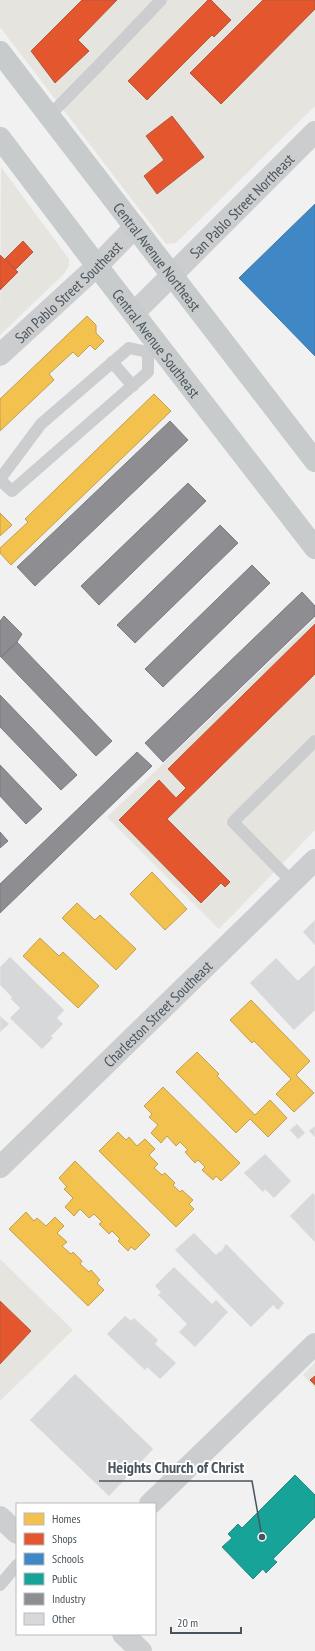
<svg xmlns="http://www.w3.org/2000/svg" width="315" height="1651" viewBox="0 0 315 1651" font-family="'PT Sans Narrow',sans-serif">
<rect width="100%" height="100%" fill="#f1f1f1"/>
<path fill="#e5e4df" d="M0,0H315V106L176,243L166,244L0,27Z
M1,167L69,259V266L63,275L0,335Z
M315,619V830L219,929L107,817Z
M0,1259L73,1330L0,1401Z
M315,1362V1388L303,1375Z"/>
<path fill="#f2c14e" stroke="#c0a052" d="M87,316L96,325V333L104,341L95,350L90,345L78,357L73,352L49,374L54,380L0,431V399Z
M154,394L171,411L11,565L0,553V548L28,522L25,519Z
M0,513L12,525L0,536Z
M152,872L187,909L165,930L130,894Z
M77,903L95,920L100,915L136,949L116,970L62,918Z
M40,938L59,956L63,952L99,986L78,1008L23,956Z
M251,1000L310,1061L296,1075L314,1093L294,1112L276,1094L291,1079L254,1041L252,1043L230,1020Z
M197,1052L219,1074L217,1076L255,1115L270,1100L287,1118L268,1137L250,1119L236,1133L176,1072Z
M163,1087L240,1163L221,1181L216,1176L213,1180L202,1170L205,1167L198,1160L195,1163L185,1152L188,1150L180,1142L176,1146L167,1136L161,1143L151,1133L158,1125L149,1117L152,1114L144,1106Z
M118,1132L126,1140L129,1137L137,1146L145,1139L155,1149L149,1155L158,1164L154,1168L162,1175L165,1173L175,1183L173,1185L180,1192L182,1190L193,1200L189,1204L194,1209L176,1227L99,1151Z
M75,1161L150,1235L135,1250L131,1247L128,1251L118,1241L120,1239L112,1231L109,1234L99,1224L102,1222L94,1214L89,1218L80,1209L74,1216L65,1207L73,1198L64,1189L67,1187L59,1178Z
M26,1212L34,1221L37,1218L46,1226L55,1217L64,1226L57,1233L67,1242L62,1246L71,1254L73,1252L82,1261L80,1264L89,1272L91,1270L100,1280L97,1283L104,1290L88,1306L9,1229Z"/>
<path fill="#e4572e" stroke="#b6563c" d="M82,0H117L78,40L89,51L55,83L31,51Z
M208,0H211L231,20L214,37L212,35L147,100L128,81Z
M263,0H315V9L221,104L190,73Z
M172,116L204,157L157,194L144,176L164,160L146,136Z
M23,241L33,252L15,270L5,259Z
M0,255L18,272L0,290Z
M315,624V674L167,819L230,882L225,887L221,883L201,903L119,820L159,780L176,798L186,788L168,769Z
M0,1301L31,1331L0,1364Z
M315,1376V1385L310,1380Z"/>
<path fill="#3f88c5" stroke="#4278a6" d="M315,204V356L239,278Z"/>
<path fill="#17a398" stroke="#268b86" d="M295,1475L315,1495V1517L273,1559L277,1562L266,1573L263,1569L253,1579L222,1547L232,1538L228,1534L238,1524L242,1528Z"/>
<path fill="#8d8d92" stroke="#797c82" d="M170,421L188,440L35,586L17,567Z
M188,483L206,501L99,605L81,586Z
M220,525L238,543L135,643L117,625Z
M252,565L270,583L163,687L145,669Z
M302,592L315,606V616L163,762L145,743Z
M4,616L22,634L17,642L1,657L0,656V621Z
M17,642L112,741L96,756L1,657Z
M0,695L77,775L61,790L0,727Z
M137,752L152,766L0,913V884Z
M0,765L42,809L26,824L0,796Z
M0,832L8,841L0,848Z"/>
<path fill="#d7d8da" stroke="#e3e3e4" d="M315,920V945L303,932Z
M10,957L64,1010L57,1018L63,1024L51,1036L53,1038L42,1049L10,1018L20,1008L11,999L12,997L0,985V967Z
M276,958L298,981L315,965V1010L294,1030L250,983Z
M0,1016L9,1024L0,1032Z
M297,1124L305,1133L298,1139L290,1130Z
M315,1126V1137L309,1131Z
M265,1154L291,1181L274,1198L265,1189L263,1192L244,1173Z
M313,1193L315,1196V1242L290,1216Z
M194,1233L216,1255L220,1251L221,1252L226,1244L284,1303L278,1310L273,1305L251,1327L175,1250Z
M174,1267L212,1304L216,1300L228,1312L195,1347L179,1332L187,1324L158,1295L161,1292L155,1286Z
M125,1316L131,1321L134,1318L158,1340L155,1344L176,1363L160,1379L147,1367L145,1370L107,1334Z
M75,1374L153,1449L109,1496L30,1420Z"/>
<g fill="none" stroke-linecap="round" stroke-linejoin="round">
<path stroke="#cbcdcf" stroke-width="12" d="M49,116L100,64L161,0
M112,362L133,386
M0,479L41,424L129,348L148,352
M0,480L12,491L148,372V352L157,343
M292,882L233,822L315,741
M0,1585L17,1565"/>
<g stroke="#cbcdcf" stroke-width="22">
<path id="s1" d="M134,313L315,132"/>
<path id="s2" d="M0,355L97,266L135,227"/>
<path id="s3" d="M0,1167L315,860"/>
<path d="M150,1504L315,1344"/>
</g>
<path stroke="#ccced0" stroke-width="22" d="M0,1517L17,1533
M123,1634L141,1651"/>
<g stroke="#c8cbcc" stroke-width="22">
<path id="s4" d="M0,52L315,461"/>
<path id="s5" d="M0,138L97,266L315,548"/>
</g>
</g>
<g text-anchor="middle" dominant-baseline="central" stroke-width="4" stroke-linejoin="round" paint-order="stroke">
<g font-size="15" fill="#4a545c" stroke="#fff">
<text stroke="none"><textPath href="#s1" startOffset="152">San Pablo Street Northeast</textPath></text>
<text stroke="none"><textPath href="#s4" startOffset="258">Central Avenue Northeast</textPath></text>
<text stroke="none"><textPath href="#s2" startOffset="93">San Pablo Street Southeast</textPath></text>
<text stroke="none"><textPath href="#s5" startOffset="258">Central Avenue Southeast</textPath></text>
<text stroke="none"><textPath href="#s3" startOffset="220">Charleston Street Southeast</textPath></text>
</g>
</g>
<path fill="none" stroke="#4a545c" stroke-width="1.5" d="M262 1537L252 1481H99"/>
<circle fill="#4a545c" stroke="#fff" stroke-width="1.5" cx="262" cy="1537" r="4"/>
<g font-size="16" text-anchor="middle" font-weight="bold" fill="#4a545c" stroke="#fff" stroke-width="4" stroke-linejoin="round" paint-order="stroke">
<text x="176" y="1473">Heights Church of Christ</text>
</g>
<rect x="16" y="1503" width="140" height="132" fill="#ffffff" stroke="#b7bbbe"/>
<rect x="24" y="1513" width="20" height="12" fill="#f2c14e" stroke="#b7bbbe"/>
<text x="52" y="1523" font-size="12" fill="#4a545c">Homes</text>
<rect x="24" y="1533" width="20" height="12" fill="#e4572e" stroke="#b7bbbe"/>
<text x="52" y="1543" font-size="12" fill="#4a545c">Shops</text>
<rect x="24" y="1553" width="20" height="12" fill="#3f88c5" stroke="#b7bbbe"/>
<text x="52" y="1563" font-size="12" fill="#4a545c">Schools</text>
<rect x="24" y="1573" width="20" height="12" fill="#17a398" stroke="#b7bbbe"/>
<text x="52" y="1583" font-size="12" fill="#4a545c">Public</text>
<rect x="24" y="1593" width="20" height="12" fill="#8d8d92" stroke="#b7bbbe"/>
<text x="52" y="1603" font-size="12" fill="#4a545c">Industry</text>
<rect x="24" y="1613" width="20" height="12" fill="#d7d8da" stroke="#b7bbbe"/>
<text x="52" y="1623" font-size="12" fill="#4a545c">Other</text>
<path d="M171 1627v6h70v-6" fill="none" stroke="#4a545c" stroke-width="2"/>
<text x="177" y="1627" font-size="12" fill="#4a545c" stroke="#ffffff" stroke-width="3" paint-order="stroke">20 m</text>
</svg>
